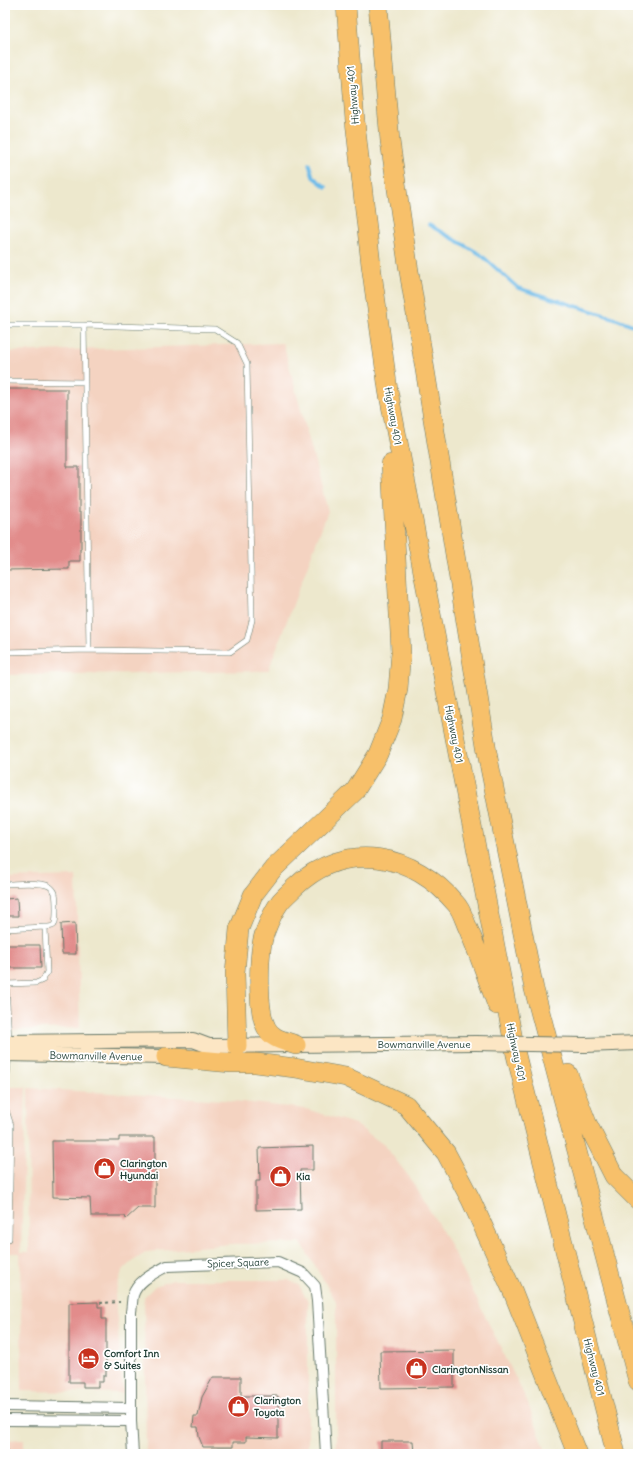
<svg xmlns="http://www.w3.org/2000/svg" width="643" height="1459" viewBox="0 0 643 1459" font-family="Delius,sans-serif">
<rect width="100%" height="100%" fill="#fff"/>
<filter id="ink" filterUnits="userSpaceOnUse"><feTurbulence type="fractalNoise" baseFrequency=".025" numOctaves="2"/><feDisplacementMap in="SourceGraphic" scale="8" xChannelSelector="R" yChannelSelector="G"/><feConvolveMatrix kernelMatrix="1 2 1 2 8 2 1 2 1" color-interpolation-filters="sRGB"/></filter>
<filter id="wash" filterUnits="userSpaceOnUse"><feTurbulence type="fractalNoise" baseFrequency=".012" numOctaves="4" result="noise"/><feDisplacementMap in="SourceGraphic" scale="16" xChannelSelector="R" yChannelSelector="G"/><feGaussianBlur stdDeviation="0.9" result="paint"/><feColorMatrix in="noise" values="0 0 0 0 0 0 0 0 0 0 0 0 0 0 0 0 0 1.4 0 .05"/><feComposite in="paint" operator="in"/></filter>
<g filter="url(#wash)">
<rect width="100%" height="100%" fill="#ede8cd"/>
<path fill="#f4d3c1" d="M283,343L328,511L268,671L5,675V352Z
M76,876L80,1028L5,1030V878Z
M5,1087H26L21,1252H29L28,1088L225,1100L306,1109L355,1124L384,1145L410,1178L447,1239L526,1399L547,1454H336V1301L301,1243L230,1244L147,1252L136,1259L122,1271L115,1294L123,1393L22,1391L20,1253H5Z
M173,1280H288L299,1285L308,1302V1454H146L144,1297L155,1286Z
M24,1439V1454H5V1440Z"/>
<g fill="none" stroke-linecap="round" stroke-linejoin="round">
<path stroke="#6fbce9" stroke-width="3.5" d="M309,164L313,177L326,187
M429,225L480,254L518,288L614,318L638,327"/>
</g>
<g id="blocks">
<path fill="#e28c8b" d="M5,389H67V467H79V513H81V549H80V561H69V569L5,570Z
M17,898L18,916H5V899Z
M75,923L76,954H62L61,924Z
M5,945H40L41,968H5Z
M119,1137H155V1208H138L126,1219L125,1216H91L90,1198L53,1197L52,1141H119Z
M313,1146V1170H300L301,1209L256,1210V1181H260L259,1148Z
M98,1302V1307H102V1319H106V1376H103V1382H98V1387H83V1382H69V1303Z
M454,1350V1387L381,1388L380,1351Z
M213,1377H241V1396H278V1438L246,1437V1442H233V1447H203L199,1437L198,1427H193L194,1416H198L202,1397Z
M381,1441H413L414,1454H381Z"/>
</g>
</g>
<g filter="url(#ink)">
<use href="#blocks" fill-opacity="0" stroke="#67796a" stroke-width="1"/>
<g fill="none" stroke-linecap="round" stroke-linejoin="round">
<defs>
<path id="service" d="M5,325H84L89,650L5,652
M84,325L215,329L237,343L247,364L252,620L247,640L230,652L89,650
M5,381L85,382
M5,884C16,884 39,881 49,886C52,888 54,890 55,893C56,898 57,921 54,925C52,927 48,927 45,927
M5,929L45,927L47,972L43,980L36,983L6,984L9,1041
M5,1096L9,1055
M5,1107L11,1125L9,1239H5
M5,1452H6"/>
<path id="minor" d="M5,1406L131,1408
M5,1420L131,1421
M133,1454L131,1421V1312C132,1306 132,1300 133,1295C138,1280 155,1273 167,1266L278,1262L303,1273L315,1286L317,1301L326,1454"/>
<path id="secondary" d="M5,1042L193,1040L209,1046L476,1043
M585,1045L638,1043
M5,1054L166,1057L175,1056"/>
<path id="motorway" d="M346,5L355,121L371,265L388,390L516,1055L616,1454
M378,5L390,141L408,265L488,758L534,989L638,1381
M296,1045C285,1041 271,1039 266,1027C257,1009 258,951 265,932C268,924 275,909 280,902C284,897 290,892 295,887C345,839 414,853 456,904C461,909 464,919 467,926C478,951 487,978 497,1005
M237,1046L235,973L239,929L253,895L273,869L355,791L378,754L392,719L398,689L401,652L391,464
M166,1057L231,1063H256L295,1068L346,1077L406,1105L446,1153L471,1200L513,1292L577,1454
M568,1074L587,1123L614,1176L638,1200"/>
</defs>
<use href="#service" stroke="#67796a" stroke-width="6"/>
<use href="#minor" stroke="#67796a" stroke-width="12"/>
<use href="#secondary" stroke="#67796a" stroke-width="16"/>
<use href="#motorway" stroke="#67796a" stroke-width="20"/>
<path stroke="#67796a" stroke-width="2" stroke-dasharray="3 3" stroke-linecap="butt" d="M100,1303L120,1302"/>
<use href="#service" stroke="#fff" stroke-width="5"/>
<use href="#minor" stroke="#fff" stroke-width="10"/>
<use href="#secondary" stroke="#fce6c4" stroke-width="14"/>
<use href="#motorway" stroke="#f7c06b" stroke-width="19"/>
<defs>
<path id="secondary-bridge" d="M476,1043L585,1045"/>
</defs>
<use href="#secondary-bridge" stroke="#67796a" stroke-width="16" stroke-linecap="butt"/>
<use href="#secondary-bridge" stroke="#fce6c4" stroke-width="14"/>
</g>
</g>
<defs>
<symbol id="shop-disc" viewBox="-11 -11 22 22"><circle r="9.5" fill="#c8321e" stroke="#fff"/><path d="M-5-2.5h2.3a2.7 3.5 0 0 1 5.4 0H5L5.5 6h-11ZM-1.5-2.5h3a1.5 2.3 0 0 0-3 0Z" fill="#fff"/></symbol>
<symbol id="hotel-disc" viewBox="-11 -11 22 22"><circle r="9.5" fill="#c8321e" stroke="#fff"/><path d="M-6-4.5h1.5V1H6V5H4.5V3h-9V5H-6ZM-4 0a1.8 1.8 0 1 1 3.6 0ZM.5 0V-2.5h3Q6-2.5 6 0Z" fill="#fff"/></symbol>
</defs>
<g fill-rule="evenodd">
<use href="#shop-disc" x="92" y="1156" width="25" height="25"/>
<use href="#shop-disc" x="268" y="1164" width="25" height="25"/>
<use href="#hotel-disc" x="76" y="1346" width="25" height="25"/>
<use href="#shop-disc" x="404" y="1356" width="25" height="25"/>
<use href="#shop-disc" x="226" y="1394" width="25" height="25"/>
</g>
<g text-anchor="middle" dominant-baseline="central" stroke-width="3.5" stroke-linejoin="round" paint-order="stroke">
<g font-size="10" fill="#1f3d34" stroke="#fff">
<text transform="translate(353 95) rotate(-95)">Highway 401</text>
<text transform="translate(393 416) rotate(80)">Highway 401</text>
<text transform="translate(454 734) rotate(79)">Highway 401</text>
<text x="424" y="1044">Bowmanville Avenue</text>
<text transform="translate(516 1052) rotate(78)">Highway 401</text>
<text transform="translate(96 1056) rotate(1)">Bowmanville Avenue</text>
<text transform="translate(238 1263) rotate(-2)">Spicer Square</text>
<text transform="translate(594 1367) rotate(76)">Highway 401</text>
</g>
<g font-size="10" font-weight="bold" fill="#1f3d34" stroke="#fff" text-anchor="start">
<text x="120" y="1163">Clarington<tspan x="120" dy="12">Hyundai</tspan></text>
<text x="296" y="1176">Kia</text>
<text x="104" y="1353">Comfort Inn<tspan x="104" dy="12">&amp; Suites</tspan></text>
<text x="432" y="1369">ClaringtonNissan</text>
<text x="254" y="1400">Clarington<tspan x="254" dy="12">Toyota</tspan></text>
</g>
</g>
<rect width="643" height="1459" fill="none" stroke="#fff" stroke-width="20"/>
</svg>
